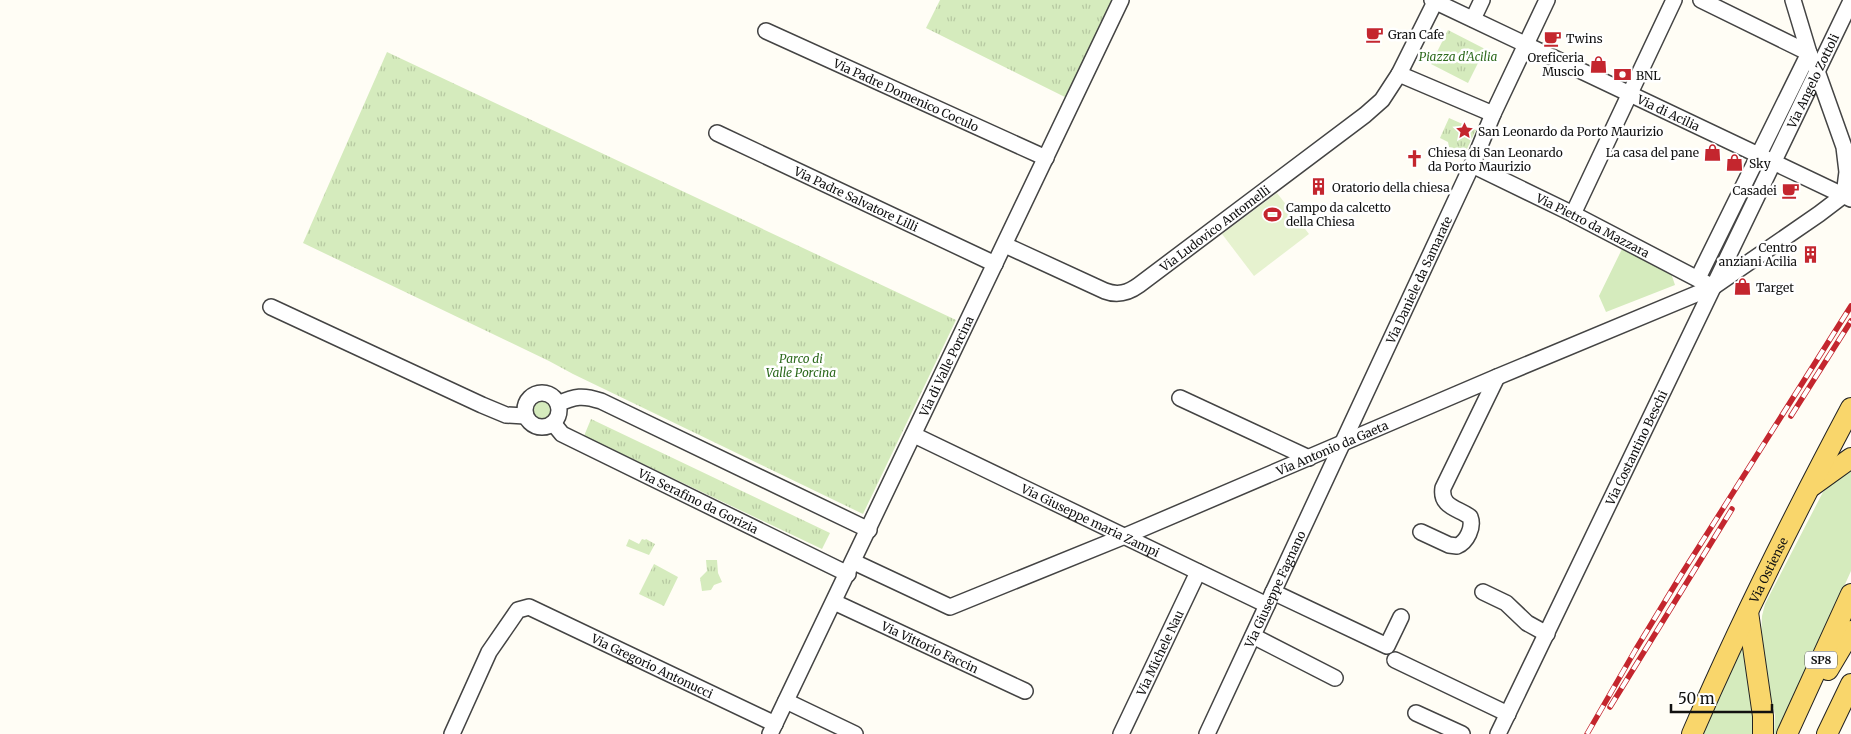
<svg xmlns="http://www.w3.org/2000/svg" width="1851" height="734" viewBox="0 0 1851 734" font-family="Merriweather,serif">
<defs>
<pattern id="park-tufts" width="24" height="20" patternUnits="userSpaceOnUse" patternTransform="scale(1.25)"><rect width="24" height="20" fill="#d5ebbd"/><path d="M3 7l-1-3M5 7V3M7 7l1-3M15 17l-1-3M17 17v-4M19 17l1-3" fill="none" stroke="#b6c8a1"/></pattern>
</defs>
<rect width="100%" height="100%" fill="#fffdf5"/>
<path fill="#d5ebbd" d="M1622,249L1669,267L1675,285L1606,312L1599,296Z
M530 410a11 11 0 1 1 22 0a11 11 0 1 1-22 0Z
M1851,467V571L1777,734H1774L1775,715L1771,700L1761,637L1762,616L1765,604L1823,492Z
M1744,639L1758,734H1703Z"/>
<path fill="url(#park-tufts)" d="M940,0H1121L1073,101L926,28Z
M1448,30L1485,49L1468,83L1431,64Z
M387,52L956,320L863,514L573,374L549,361L303,243Z
M1449,118L1476,130L1465,153L1449,147L1448,142L1440,138Z
M591,419L830,533L822,549L584,436Z
M629,539L639,544L642,539L645,540L646,539L655,544L649,555L626,546Z
M706,560H717L718,573L722,582L714,585L711,590L702,591L700,578L707,571Z
M654,564L678,577L664,606L639,594Z"/>
<path fill="#e6f2cf" d="M1277,193L1309,234L1254,276L1222,234Z"/>
<g fill="none" stroke-linecap="round" stroke-linejoin="round">
<defs>
<g id="minor">
<path id="s1" d="M1432,0L1851,199"/>
<path d="M1701,0L1809,53"/>
<path d="M1435,2L1399,74L1493,114"/>
<path d="M1473,19L1482,0"/>
<path id="s2" d="M766,31L1046,158"/>
<path id="s3" d="M717,133L995,264"/>
<path id="s4" d="M1472,165L1573,214L1713,287"/>
<path d="M1573,214L1674,0"/>
<path id="s5" d="M1005,245L1105,291C1118,296 1128,293 1139,285L1365,115L1382,100L1399,74"/>
<path d="M1698,278L1809,53"/>
<path d="M271,307L482,405L506,415L525,416"/>
<circle cx="542" cy="410" r="17"/>
<path d="M1180,398L1309,458"/>
<path d="M558,404C575,396 583,395 601,401L869,530"/>
<path id="s6" d="M553,423L562,434L848,574"/>
<path id="s7" d="M914,435L1267,605"/>
<path d="M1421,532L1449,545L1457,546C1467,542 1474,527 1470,517C1458,508 1440,507 1443,488L1497,377"/>
<path id="s8" d="M854,562L950,607L1125,536L1497,377L1713,287L1819,214L1844,195L1847,172L1844,147L1817,71L1809,53L1793,0"/>
<path d="M1273,592L1387,646L1401,617"/>
<path d="M1483,592L1506,603L1527,623L1547,634"/>
<path id="s9" d="M834,602L1025,691"/>
<path d="M1253,636L1335,678"/>
<path d="M1395,660L1508,714"/>
<path d="M786,701L855,734"/>
<path d="M1416,713L1462,734"/>
<path id="s10" d="M452,734L489,652L518,610L529,607L775,724"/>
<path id="s11" d="M770,734L1121,0"/>
<path id="s12" d="M1121,734L1198,572"/>
<path id="s13" d="M1207,734L1472,165L1493,114L1547,0"/>
<path id="s14" d="M1498,734L1851,1"/>
</g>
<g id="major">
<path d="M1812,486L1851,458"/>
<path d="M1748,612L1763,716V734"/>
<path d="M1828,670L1851,631"/>
<path id="s15" d="M1692,734C1740,623 1794,515 1851,408"/>
<path d="M1787,734L1851,594"/>
<path d="M1827,734L1851,684"/>
</g>
</defs>
<use href="#minor" stroke="#444" stroke-width="18"/>
<use href="#major" stroke="#222" stroke-width="22"/>
<use href="#minor" stroke="#fff" stroke-width="15"/>
<use href="#major" stroke="#f9d66b" stroke-width="20"/>
<defs>
<path id="rail" d="M1791,416L1851,321
M1610,707L1732,509
M1587,734L1636,649L1681,575L1851,306"/>
</defs>
<use href="#rail" stroke="#c4262e" stroke-width="5.5"/>
<use href="#rail" stroke="#fff" stroke-width="4" stroke-dasharray="11" stroke-linecap="butt"/>
</g>
<defs>
<symbol id="cafe-bare" viewBox="-9 -9 18 18"><path d="M-5.5-4.5H6V0H3Q3 3.5 0 3.5H-2.5Q-5.5 3.5-5.5 0ZM3-3.2v2h1.7v-2ZM-6 4.5H4V6H-6Z" fill="#c4262e" stroke="#fff" stroke-width="2.5" paint-order="stroke"/></symbol>
<symbol id="shop-bare" viewBox="-9 -9 18 18"><path d="M-5-2.5h2.3a2.7 3.5 0 0 1 5.4 0H5L5.5 6h-11ZM-1.5-2.5h3a1.5 2.3 0 0 0-3 0Z" fill="#c4262e" stroke="#fff" stroke-width="2.5" paint-order="stroke"/></symbol>
<symbol id="bank-bare" viewBox="-9 -9 18 18"><path d="M-6-4H6V4H-6ZM0-2.3a2.3 2.3 0 1 0 0 4.6a2.3 2.3 0 1 0 0-4.6Z" fill="#c4262e" stroke="#fff" stroke-width="2.5" paint-order="stroke"/></symbol>
<symbol id="sight-bare" viewBox="-9 -9 18 18"><path d="M0-6L1.8-2.2L6-1.7L2.9 1.2L3.7 5.4L0 3.3L-3.7 5.4L-2.9 1.2L-6-1.7L-1.8-2.2Z" fill="#c4262e" stroke="#fff" stroke-width="2.5" paint-order="stroke"/></symbol>
<symbol id="church-bare" viewBox="-9 -9 18 18"><path d="M-1.2-6h2.4v3.5h3.3v2.4h-3.3V6h-2.4V-.1h-3.3v-2.4h3.3Z" fill="#c4262e" stroke="#fff" stroke-width="2.5" paint-order="stroke"/></symbol>
<symbol id="building-bare" viewBox="-9 -9 18 18"><path d="M-4-6H4V6H1V3H-1V6H-4ZM-2.5-4.3h1.7v1.8h-1.7ZM.8-4.3h1.7v1.8H.8ZM-2.5-1h1.7V.8h-1.7ZM.8-1h1.7V.8H.8Z" fill="#c4262e" stroke="#fff" stroke-width="2.5" paint-order="stroke"/></symbol>
<symbol id="stadium-bare" viewBox="-9 -9 18 18"><path d="M0-5a6.5 5 0 1 0 0 10a6.5 5 0 1 0 0-10ZM-3.5-1.8h7v3.6h-7Z" fill="#c4262e" stroke="#fff" stroke-width="2.5" paint-order="stroke"/></symbol>
</defs>
<g fill-rule="evenodd">
<use href="#cafe-bare" x="1362" y="22" width="25" height="25"/>
<use href="#cafe-bare" x="1540" y="26" width="25" height="25"/>
<use href="#shop-bare" x="1586" y="52" width="25" height="25"/>
<use href="#bank-bare" x="1610" y="62" width="25" height="25"/>
<use href="#sight-bare" x="1452" y="118" width="25" height="25"/>
<use href="#shop-bare" x="1700" y="140" width="25" height="25"/>
<use href="#church-bare" x="1402" y="146" width="25" height="25"/>
<use href="#shop-bare" x="1722" y="150" width="25" height="25"/>
<use href="#building-bare" x="1306" y="174" width="25" height="25"/>
<use href="#cafe-bare" x="1778" y="178" width="25" height="25"/>
<use href="#stadium-bare" x="1260" y="202" width="25" height="25"/>
<use href="#building-bare" x="1798" y="242" width="25" height="25"/>
<use href="#shop-bare" x="1730" y="274" width="25" height="25"/>
</g>
<g text-anchor="middle" dominant-baseline="central" stroke-width="5" stroke-linejoin="round" paint-order="stroke">
<rect fill="#fff" stroke="#585858" stroke-width="1" x="1805" y="651.5" width="32" height="17" rx="4"/>
<g font-size="11" font-weight="bold" fill="#111">
<text x="1821" y="660">SP8</text>
</g>
<g font-size="12" fill="#111" stroke="#fff" text-anchor="start">
<text x="1388" y="34">Gran Cafe</text>
<text x="1566" y="38">Twins</text>
<text x="1584" y="57" text-anchor="end">Oreficeria<tspan x="1584" dy="14">Muscio</tspan></text>
<text x="1636" y="75">BNL</text>
<text x="1478" y="131">San Leonardo da Porto Maurizio</text>
<text x="1428" y="152">Chiesa di San Leonardo<tspan x="1428" dy="14">da Porto Maurizio</tspan></text>
<text x="1699" y="152" text-anchor="end">La casa del pane</text>
<text x="1749" y="163">Sky</text>
<text x="1332" y="187">Oratorio della chiesa</text>
<text x="1777" y="190" text-anchor="end">Casadei</text>
<text x="1286" y="207">Campo da calcetto<tspan x="1286" dy="14">della Chiesa</tspan></text>
<text x="1797" y="247" text-anchor="end">Centro<tspan x="1797" dy="14">anziani Acilia</tspan></text>
<text x="1756" y="287">Target</text>
</g>
<g font-size="12" font-style="italic" fill="#2f6b1f" stroke="#fff">
<text x="1458" y="56">Piazza d'Acilia</text>
<text x="801" y="358">Parco di<tspan x="801" dy="14">Valle Porcina</tspan></text>
</g>
<g font-size="12" fill="#111" stroke="#fff">
<text stroke="none"><textPath href="#s14" startOffset="725">Via Angelo Zottoli</textPath></text>
<text stroke="none"><textPath href="#s2" startOffset="154">Via Padre Domenico Coculo</textPath></text>
<text stroke="none"><textPath href="#s1" startOffset="262">Via di Acilia</textPath></text>
<text stroke="none"><textPath href="#s3" startOffset="154">Via Padre Salvatore Lilli</textPath></text>
<text stroke="none"><textPath href="#s4" startOffset="135">Via Pietro da Mazzara</textPath></text>
<text stroke="none"><textPath href="#s5" startOffset="241">Via Ludovico Antomelli</textPath></text>
<text stroke="none"><textPath href="#s13" startOffset="501">Via Daniele da Samarate</textPath></text>
<text stroke="none"><textPath href="#s11" startOffset="408">Via di Valle Porcina</textPath></text>
<text stroke="none"><textPath href="#s8" startOffset="520">Via Antonio da Gaeta</textPath></text>
<text stroke="none"><textPath href="#s14" startOffset="318">Via Costantino Beschi</textPath></text>
<text stroke="none"><textPath href="#s6" startOffset="166">Via Serafino da Gorizia</textPath></text>
<text stroke="none"><textPath href="#s7" startOffset="196">Via Giuseppe maria Zampi</textPath></text>
<text stroke="none"><textPath href="#s15" startOffset="181">Via Ostiense</textPath></text>
<text stroke="none"><textPath href="#s13" startOffset="160">Via Giuseppe Fagnano</textPath></text>
<text stroke="none"><textPath href="#s9" startOffset="106">Via Vittorio Faccin</textPath></text>
<text stroke="none"><textPath href="#s12" startOffset="90">Via Michele Nau</textPath></text>
<text stroke="none"><textPath href="#s10" startOffset="289">Via Gregorio Antonucci</textPath></text>
</g>
</g>
<path d="M1671 704v8h101v-8" fill="none" stroke="#111111" stroke-width="2.5"/>
<text x="1678" y="704" font-size="15" fill="#111111" stroke="#ffffff" stroke-width="4" paint-order="stroke">50 m</text>
</svg>
